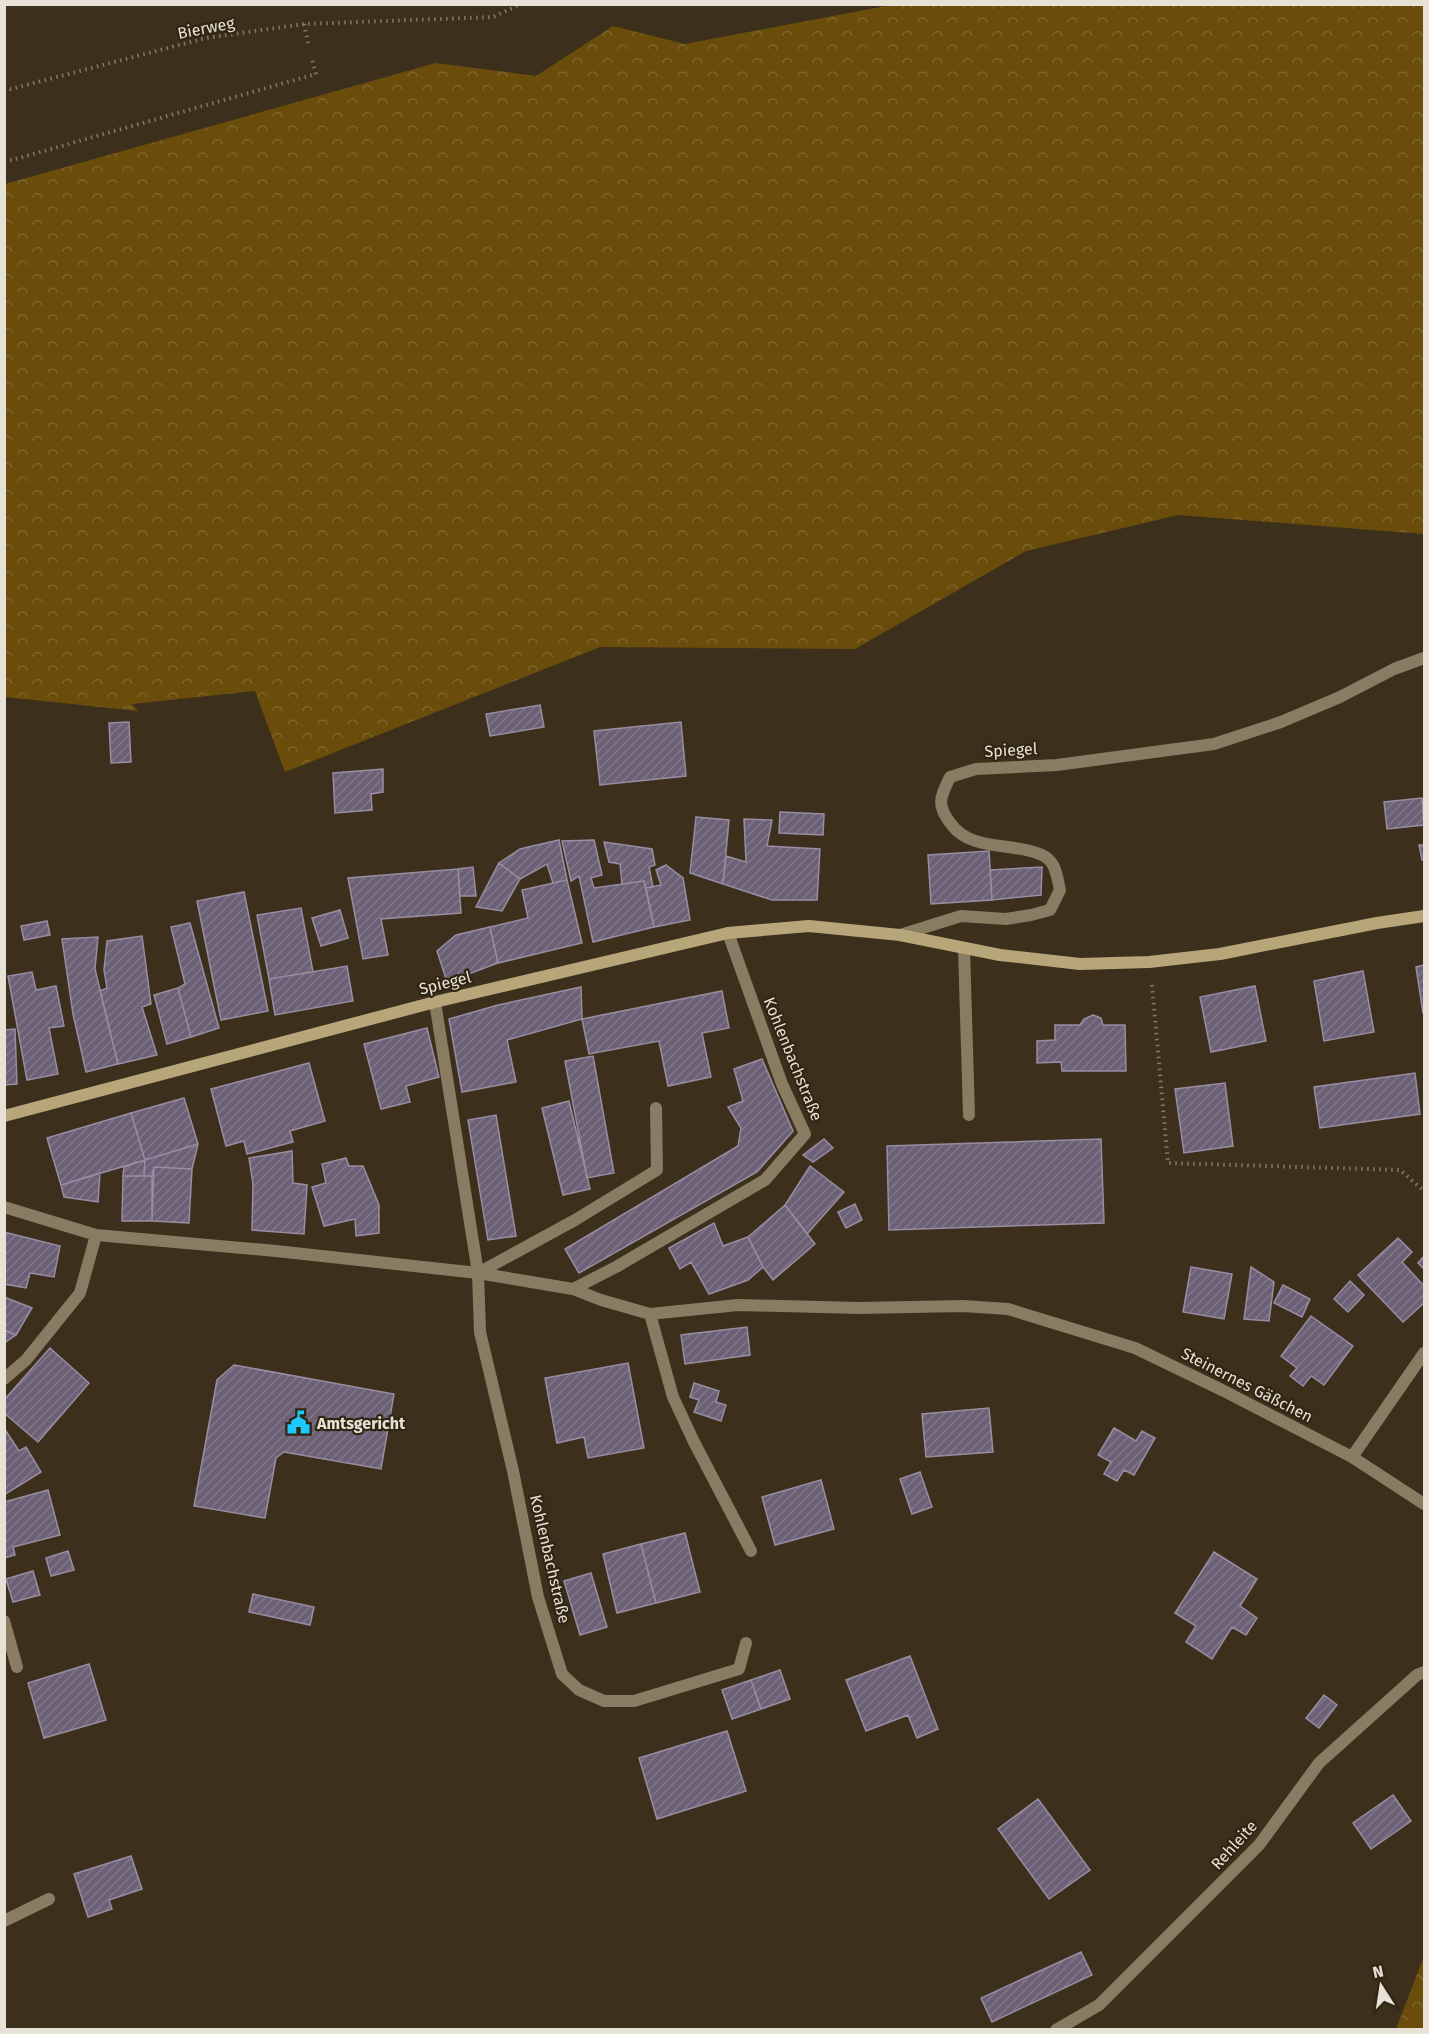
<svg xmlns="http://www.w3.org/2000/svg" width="1429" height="2034" viewBox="0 0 1429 2034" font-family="'Fira Sans',sans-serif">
<defs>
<pattern id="forest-crowns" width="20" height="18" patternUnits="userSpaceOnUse" patternTransform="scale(1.5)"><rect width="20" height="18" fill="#6a4c0b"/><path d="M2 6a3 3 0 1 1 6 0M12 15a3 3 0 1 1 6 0" fill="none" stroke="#7f662e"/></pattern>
<pattern id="building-hatch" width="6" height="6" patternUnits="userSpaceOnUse" patternTransform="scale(1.5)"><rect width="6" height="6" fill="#6c6076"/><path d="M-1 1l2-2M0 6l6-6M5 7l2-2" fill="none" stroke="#817689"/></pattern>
</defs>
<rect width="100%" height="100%" fill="#3c301c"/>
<path fill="url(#forest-crowns)" d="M896,4L1424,5V534L1178,515L1026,551L855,649L600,647L285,772L255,691L132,704L138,711L5,697V184L436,63L536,76L613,26L685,44Z
M1424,1956V2029H1396Z"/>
<path fill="url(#building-hatch)" stroke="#998da3" stroke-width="1.5" d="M540,705L544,727L490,736L486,714Z
M129,722L131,762L111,763L109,723Z
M681,722L686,776L600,785L594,731Z
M383,769V792L371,794L372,810L335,813L333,773Z
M1422,798L1424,825L1387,829L1384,802Z
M780,812L824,814L823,835L779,833Z
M696,817L729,820L723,884L690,873Z
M744,819L772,820L767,846L820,849L817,900H772L723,884L726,856L746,862Z
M559,840L567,880L553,883L547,864L520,879L499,863L520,849Z
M594,840L602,875L591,878L594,888L644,881L654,927L593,942L579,876L571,881L562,841Z
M604,842L652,849L655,865L649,867L653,887L646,888L644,881L622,884L620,864L609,862Z
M1419,845H1424V859L1422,860Z
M989,851L992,900L931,904L928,855Z
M499,863L520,879L502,911L476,907Z
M666,865L683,878L690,920L654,927L646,888L661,885L656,870Z
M473,867L476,896H460L458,869Z
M1042,867L1041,895L992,900L990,870Z
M458,869L461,913L381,919L388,955L363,959L348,878Z
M567,880L582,943L498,963L490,927L528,918L522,890Z
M244,892L268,1011L221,1020L197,901Z
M301,908L313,972L269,979L257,915Z
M340,910L348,938L321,946L312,918Z
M47,921L50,935L24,940L21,926Z
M190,923L219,1028L191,1037L178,988L185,984L171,927Z
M490,927L498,963L447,982L437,951L456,935Z
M142,936L151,1004L142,1007L157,1055L118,1064L100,991L107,988L104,970L107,941Z
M98,937L95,969L118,1064L86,1072L73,1014L62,939Z
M1424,965V1013H1423L1416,967Z
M347,966L353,1001L275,1015L269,979Z
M1363,971L1374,1032L1324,1041L1314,981Z
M32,972L36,990L56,986L64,1026L49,1028L58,1074L27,1080L8,976Z
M1255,986L1266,1041L1211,1052L1200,997Z
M581,987L582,1019L507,1040L516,1082L462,1092L449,1019L498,1005Z
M178,988L191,1037L167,1044L154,995Z
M722,991L729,1028L702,1033L711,1077L668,1086L659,1041L589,1054L582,1019Z
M1093,1015L1101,1018L1103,1025H1125L1126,1071H1062L1061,1062L1037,1063V1041L1055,1040V1025H1080L1084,1019Z
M427,1028L439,1077L406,1086L410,1102L381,1109L364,1044Z
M15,1029L17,1084L4,1085V1030Z
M593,1056L614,1173L587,1178L565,1061Z
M762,1059L793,1131L757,1172L579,1273L565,1249L738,1146L741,1128L728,1107L743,1101L734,1069Z
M309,1063L325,1121L290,1131L293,1142L247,1154L244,1141L226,1146L211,1089Z
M1415,1073L1420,1114L1320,1128L1314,1087Z
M1225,1083L1233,1146L1184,1153L1175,1089Z
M184,1098L198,1144L145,1160L131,1113Z
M569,1101L590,1189L563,1195L542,1108Z
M131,1113L145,1160L61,1185L47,1138Z
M496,1115L516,1236L488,1240L468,1120Z
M824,1139L833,1148L813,1162L803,1155Z
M1101,1139L1104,1223L889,1230L887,1146Z
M198,1144L192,1169L154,1167L152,1176H144L145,1160Z
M292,1151L293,1183L307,1185L304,1234L252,1230L253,1184L249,1158Z
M346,1158L349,1166H363L379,1205V1233L356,1236L355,1219L324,1226L312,1187L326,1183L322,1164Z
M145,1160L144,1176H123L124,1167Z
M810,1166L844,1192L807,1234L785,1205Z
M154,1167L192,1169L189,1223L152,1221Z
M100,1173L98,1202L64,1197L61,1185Z
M123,1176H152V1221H122Z
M855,1204L862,1220L846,1228L838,1212Z
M785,1205L815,1244L773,1280L763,1267L748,1237Z
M714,1223L723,1246L748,1237L763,1267L748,1280L709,1294L691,1262L680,1269L669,1248Z
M4,1232L60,1246L54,1277L30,1273L26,1288L4,1284Z
M1398,1238L1412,1252L1402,1262L1424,1286V1303L1403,1322L1358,1275Z
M1424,1256V1269L1418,1263Z
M1191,1267L1232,1274L1224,1319L1183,1312Z
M1251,1267L1274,1282L1269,1321L1244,1319Z
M1350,1281L1364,1295L1348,1312L1334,1299Z
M1283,1285L1310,1299L1302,1317L1274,1303Z
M4,1297L32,1308L16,1335L4,1330Z
M1311,1316L1353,1346L1324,1385L1311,1376L1303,1386L1290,1376L1297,1368L1281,1356Z
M747,1327L750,1355L685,1364L681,1335Z
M4,1330L16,1335L4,1343Z
M50,1348L89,1383L38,1442L4,1413V1400Z
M628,1363L644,1448L588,1458L584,1437L557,1443L545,1378Z
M234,1365L394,1394L381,1469L284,1452L276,1458L265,1518L194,1506L217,1380Z
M694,1383L719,1391L716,1402L726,1405L721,1421L694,1412L699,1400L690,1397Z
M989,1408L993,1452L926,1457L922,1414Z
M4,1428L19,1451L26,1447L41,1472L4,1495Z
M1114,1428L1136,1441L1142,1431L1155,1438L1134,1475L1124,1470L1117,1481L1104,1474L1111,1462L1098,1455Z
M920,1472L932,1507L912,1514L900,1479Z
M821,1480L834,1529L775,1545L762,1497Z
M48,1490L60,1535L13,1547L15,1555L4,1558V1502Z
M685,1533L700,1592L656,1603L641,1544Z
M641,1544L656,1603L617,1613L603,1554Z
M68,1551L74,1570L51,1576L46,1558Z
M1214,1552L1257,1579L1240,1606L1257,1618L1246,1635L1232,1627L1212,1659L1186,1642L1196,1626L1175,1613Z
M33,1571L40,1595L13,1602L6,1579Z
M591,1573L607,1627L580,1635L564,1581Z
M253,1594L314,1607L310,1625L249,1612Z
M910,1656L938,1729L917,1738L908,1715L866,1731L846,1680Z
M89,1664L106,1720L44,1738L28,1683Z
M780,1670L790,1699L761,1709L751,1680Z
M751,1680L761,1709L732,1719L722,1690Z
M1324,1695L1337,1705L1319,1728L1306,1718Z
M727,1731L746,1791L657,1819L639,1758Z
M1393,1795L1411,1821L1371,1849L1353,1823Z
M1038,1799L1090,1870L1049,1899L998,1829Z
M131,1856L142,1889L109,1900L112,1909L88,1917L74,1874Z
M1081,1952L1092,1975L992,2022L981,1998Z"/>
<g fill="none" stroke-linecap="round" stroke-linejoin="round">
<path stroke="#837969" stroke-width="4" stroke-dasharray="1.5 4.5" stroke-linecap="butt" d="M304,24L308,43
M4,87L11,89L206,38L304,24L493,17L521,4
M4,160H12L316,74L312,59
M1152,985L1168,1163L1400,1170L1424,1191"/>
<path stroke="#887c62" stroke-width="12" d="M900,935L961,916L1006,919L1031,915L1050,910L1060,890C1057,877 1056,861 1042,855C1014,842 971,852 951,824C936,805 940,798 950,777L976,769L1057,765L1214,744L1281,722L1340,697L1394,669L1424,658
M964,948L969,1115
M478,1273L575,1220L657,1170L656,1108
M650,1314L673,1397L694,1442L751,1551
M4,1621L17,1667
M4,1921L49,1899
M1056,2030L1099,2005L1259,1845L1319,1763L1417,1675L1424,1672"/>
<path stroke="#887c62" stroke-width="12" d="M435,1002L478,1273L480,1332L513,1471L538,1597L562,1674L579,1690L604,1701H634L739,1669L746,1643
M4,1207L96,1235L276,1251L478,1273L573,1289L601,1300L650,1314L738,1305L859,1308L963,1306L1008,1309L1135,1348L1222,1390L1352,1457L1424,1504
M573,1289L616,1267L765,1180L805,1134L782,1084L728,933
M4,1379L26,1360L80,1293L96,1235
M1352,1457L1424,1353"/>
<path stroke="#b8a67b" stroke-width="12" d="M4,1116L435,1002L728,933L809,926L900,935L1000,955L1080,964L1149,962L1220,954L1377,923L1424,916"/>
</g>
<defs>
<symbol id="civic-bare" viewBox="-9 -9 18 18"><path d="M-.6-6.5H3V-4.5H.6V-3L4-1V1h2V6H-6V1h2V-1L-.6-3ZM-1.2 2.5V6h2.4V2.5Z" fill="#1cc9fc" stroke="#312613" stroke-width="2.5" paint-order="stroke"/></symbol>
</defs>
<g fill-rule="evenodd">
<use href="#civic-bare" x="282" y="1406" width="33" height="33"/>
</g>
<g text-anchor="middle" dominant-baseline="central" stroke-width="4.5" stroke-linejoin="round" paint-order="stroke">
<g font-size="16" fill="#e8e1d5" stroke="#312613">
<text transform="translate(206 28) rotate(-11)">Bierweg</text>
<text transform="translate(1011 750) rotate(-3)">Spiegel</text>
<text transform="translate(445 983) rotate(-14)">Spiegel</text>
<text transform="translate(793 1059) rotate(68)">Kohlenbachstraße</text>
<text transform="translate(1247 1385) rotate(27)">Steinernes Gäßchen</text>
<text transform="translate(550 1559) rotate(77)">Kohlenbachstraße</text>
<text transform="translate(1234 1845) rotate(-48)">Rehleite</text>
</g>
<g font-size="16" font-weight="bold" fill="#e8e1d5" stroke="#312613" text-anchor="start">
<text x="317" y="1423">Amtsgericht</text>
</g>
</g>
<rect width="1429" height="2034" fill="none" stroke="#e8e1d5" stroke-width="12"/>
<g transform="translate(1381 1986) rotate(348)" stroke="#312613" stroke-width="4.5" paint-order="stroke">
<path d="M0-4.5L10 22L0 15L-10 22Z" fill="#e8e1d5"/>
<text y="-9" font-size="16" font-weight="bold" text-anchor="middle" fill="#e8e1d5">N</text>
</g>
</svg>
